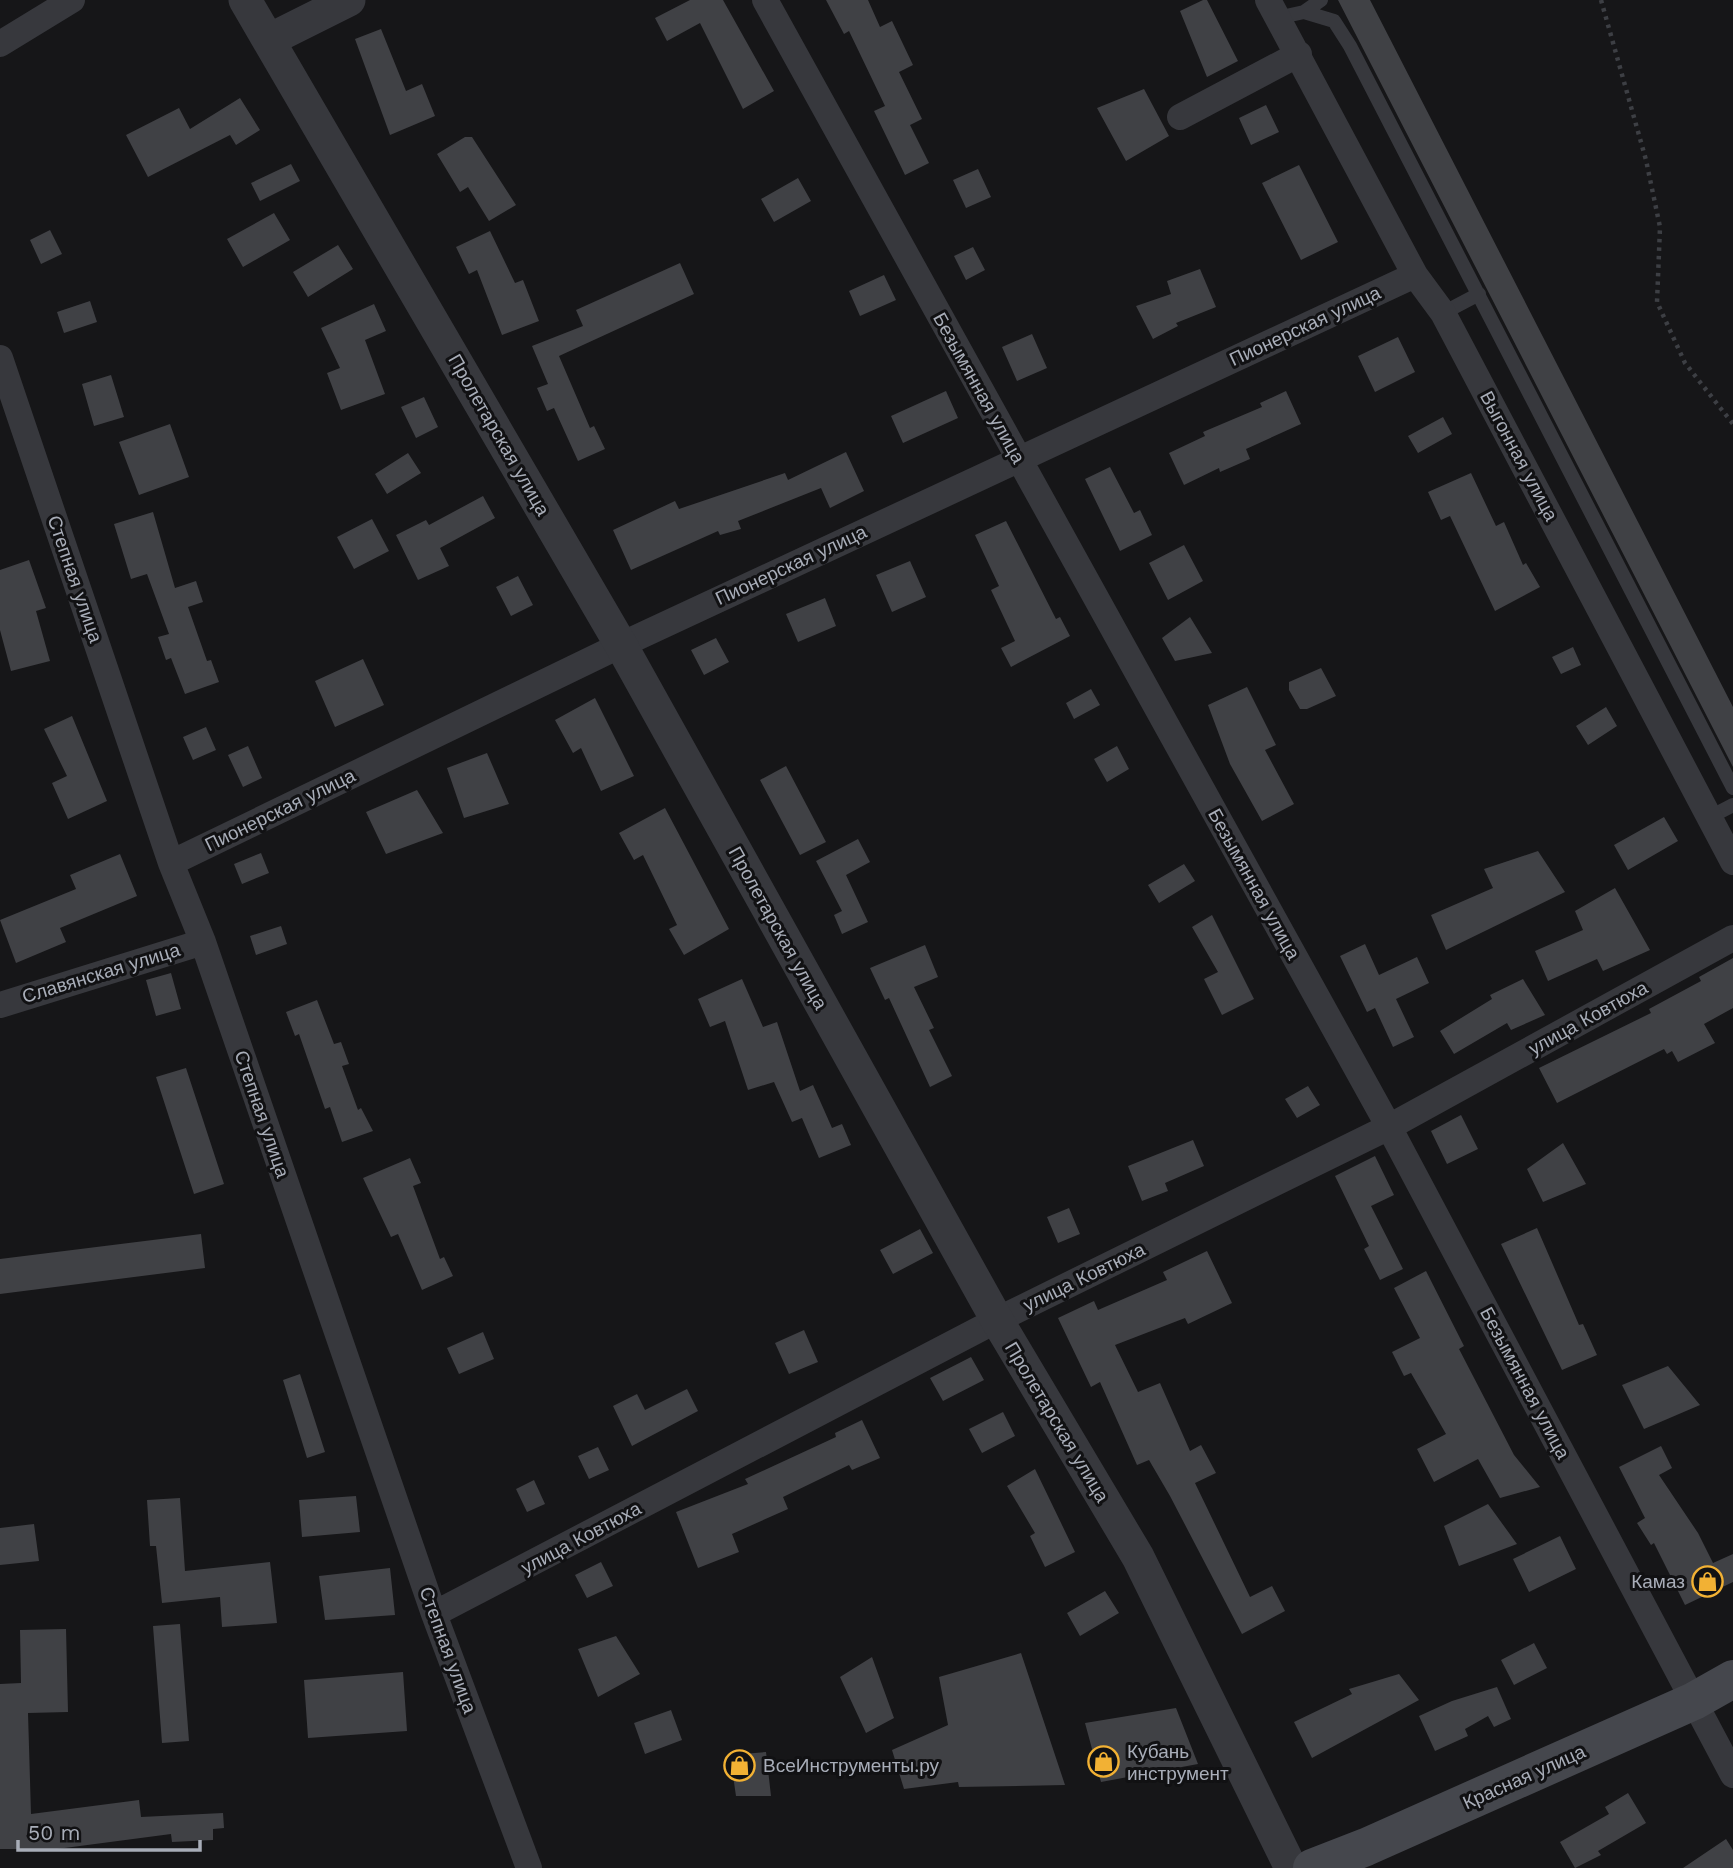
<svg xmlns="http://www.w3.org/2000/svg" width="1733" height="1868" viewBox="0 0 1733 1868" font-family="'Work Sans',sans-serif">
<rect width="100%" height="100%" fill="#161618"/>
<path fill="#404145" d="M690,0H723L774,91L743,109L700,23L667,41L655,18Z
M826,0H868L880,27L892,21L913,65L899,72L922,119L910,125L929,163L905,175L874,111L885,106L849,31L844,34Z
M1203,0H1207L1238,61L1207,77L1180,11Z
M1338,0H1370L1733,707V767Z
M381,29L406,91L422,84L435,116L390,135L355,39Z
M1144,89L1169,136L1126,161L1097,108Z
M240,98L260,130L236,145L230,135L148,177L126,135L179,108L190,129Z
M1266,105L1279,132L1251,145L1239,118Z
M465,137H472L516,205L489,221L468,187L460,192L437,154Z
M291,164L300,181L260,201L251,183Z
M1299,165L1338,242L1301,260L1262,183Z
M978,169L991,197L966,208L953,180Z
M798,178L811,201L774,222L761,199Z
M274,213L290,240L243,267L227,239Z
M50,230L62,254L41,264L30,240Z
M490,231L515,283L523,280L539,321L502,335L477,270L469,274L456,247Z
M338,245L353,269L308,297L293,272Z
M973,247L985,270L966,280L954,256Z
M680,263L694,294L559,356L590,428L594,426L605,449L578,461L554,408L547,411L537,388L548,384L532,346L583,326L576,310Z
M1200,269L1216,307L1176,323L1178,326L1153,339L1136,306L1171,294L1167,281Z
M884,275L896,300L860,316L849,291Z
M90,301L97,322L64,333L57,312Z
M374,304L386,331L365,340L385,394L341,410L327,373L340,368L321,328Z
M1032,334L1047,368L1017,381L1002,347Z
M1398,337L1415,372L1375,392L1358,356Z
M111,375L124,417L94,426L82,384Z
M946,391L958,418L903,443L891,416Z
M1286,391L1301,424L1246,449L1250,459L1220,472L1219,468L1184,485L1169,453L1205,436L1203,432L1262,407L1260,403Z
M424,397L438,427L416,438L401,407Z
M1443,417L1452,434L1418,453L1408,436Z
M170,424L189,477L139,495L119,442Z
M846,452L864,491L830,508L821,488L738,521L741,529L720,535L718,531L631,570L613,530L675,501L679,509L785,473L788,480Z
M408,453L421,473L387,494L375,474Z
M1110,467L1134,513L1140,510L1152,535L1120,551L1085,479Z
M1471,473L1496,526L1504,522L1523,565L1526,563L1540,587L1495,611L1450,516L1441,520L1428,492Z
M483,496L495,518L440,548L449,566L418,580L396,535L426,520L429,525Z
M153,512L175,588L196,581L203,602L188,607L207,661L211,660L219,682L185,694L171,658L166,660L158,637L169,634L147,574L131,579L114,524Z
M372,519L389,551L354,569L337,537Z
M1006,521L1056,619L1060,617L1070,636L1011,667L1001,648L1015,641L991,590L999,586L975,535Z
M1184,545L1203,581L1168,600L1149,563Z
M29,560L46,608L36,611L50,661L11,671L0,630V570Z
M910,561L926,597L892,612L876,575Z
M518,576L533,605L511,616L496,587Z
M825,598L836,626L798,642L786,614Z
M1190,617L1212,653L1175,661L1162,638Z
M716,638L729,662L704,675L691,650Z
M1573,647L1581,665L1561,674L1552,657Z
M363,659L384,705L335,727L315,681Z
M1321,668L1336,696L1307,709H1300L1289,690V682Z
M1247,687L1276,745L1265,750L1294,804L1262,821L1230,764L1208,705Z
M1091,689L1100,705L1074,719L1066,703Z
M595,698L634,776L601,791L581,748L573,753L555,720Z
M1606,707L1617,726L1588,745L1576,726Z
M72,716L107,801L68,819L52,783L67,776L44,729Z
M206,727L216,750L193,760L183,737Z
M248,746L262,778L243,787L228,755Z
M1117,746L1129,769L1107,782L1094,759Z
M487,753L509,804L464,818L447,768Z
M786,766L826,842L800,855L760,780Z
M417,790L443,833L386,854L366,812Z
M665,808L729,929L684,955L669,929L677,925L643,855L634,860L619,833Z
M1664,817L1678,841L1628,870L1614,845Z
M858,839L870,862L846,875L868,922L842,934L834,915L842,911L816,861Z
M1538,851L1565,892L1446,950L1431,915L1493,888L1484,869Z
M261,853L269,873L242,884L234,864Z
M120,854L137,896L60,928L66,942L16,963L0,920L76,889L70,875Z
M1184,864L1195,881L1159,903L1148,885Z
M1615,888L1650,950L1603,971L1597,959L1548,981L1535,951L1583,930L1575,911Z
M1212,915L1254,999L1222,1015L1204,979L1218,972L1192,927Z
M281,926L287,944L256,955L250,936Z
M1365,944L1379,975L1417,957L1429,983L1396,999L1414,1037L1393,1047L1375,1008L1367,1012L1340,956Z
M925,945L938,977L914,987L934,1028L929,1030L952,1076L930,1087L889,998L885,1000L870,968Z
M1733,958V1008L1704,1024L1715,1043L1678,1062L1672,1051L1667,1054L1664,1049L1557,1103L1539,1068L1651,1013L1649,1009L1701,981L1699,977Z
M171,973L181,1009L156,1016L146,980Z
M742,979L763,1027L777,1022L800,1091L813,1085L832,1128L842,1124L851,1145L819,1158L802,1118L792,1122L774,1082L748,1090L725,1021L710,1027L698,999Z
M1523,979L1545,1015L1511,1030L1507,1023L1454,1054L1440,1031L1492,999L1490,995Z
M317,1000L334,1044L341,1042L349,1064L342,1066L358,1110L361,1108L373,1131L342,1142L330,1107L325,1109L299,1034L295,1036L286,1012Z
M186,1068L224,1184L194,1194L156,1077Z
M1308,1086L1320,1105L1297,1118L1285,1099Z
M1461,1115L1478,1149L1447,1164L1431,1131Z
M1193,1140L1204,1166L1165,1183L1168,1191L1142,1201L1128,1166Z
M1563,1143L1586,1184L1543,1202L1527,1169Z
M1375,1156L1394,1195L1371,1206L1403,1269L1380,1280L1364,1249L1369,1246L1335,1176Z
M410,1158L421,1183L413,1186L440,1259L444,1257L453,1276L422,1290L398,1234L391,1237L363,1178Z
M1069,1208L1080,1234L1058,1243L1047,1217Z
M1537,1228L1579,1325L1583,1324L1597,1355L1562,1370L1501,1244Z
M920,1229L933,1253L893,1274L880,1250Z
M201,1234L205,1268L0,1294V1259Z
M1207,1251L1232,1303L1188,1324L1185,1318L1115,1345L1138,1392L1160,1383L1190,1451L1201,1445L1216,1473L1195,1483L1250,1597L1272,1586L1285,1611L1242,1634L1170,1496L1149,1460L1137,1465L1100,1382L1091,1387L1058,1318L1094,1301L1098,1310L1167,1280L1163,1272Z
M1426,1271L1464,1346L1459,1349L1514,1455L1540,1487L1500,1498L1478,1459L1434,1482L1417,1449L1446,1434L1411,1373L1404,1376L1392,1352L1420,1338L1394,1288Z
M804,1330L818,1362L789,1374L775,1343Z
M483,1332L494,1359L459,1374L447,1348Z
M971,1357L984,1380L943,1401L930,1378Z
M1668,1366L1700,1405L1644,1429L1622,1385Z
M300,1374L325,1452L307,1458L283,1380Z
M687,1389L698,1411L632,1446L613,1406L637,1394L645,1410Z
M1003,1412L1015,1436L982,1453L969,1429Z
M862,1420L880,1458L852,1470L849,1465L783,1497L788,1509L732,1534L739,1552L698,1568L676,1512L748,1484L745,1479L836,1437L835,1433Z
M1661,1446L1672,1468L1659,1475L1698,1533L1713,1563L1733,1554V1582L1685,1605L1654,1543L1651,1545L1637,1523L1645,1518L1619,1467Z
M598,1447L609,1470L589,1479L578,1456Z
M1035,1469L1075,1552L1045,1567L1030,1536L1035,1533L1007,1486Z
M534,1480L545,1504L527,1512L516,1489Z
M356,1496L360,1532L302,1537L299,1500Z
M180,1498L185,1571L270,1562L277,1623L222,1627L220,1597L162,1603L156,1546H150L147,1500Z
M1488,1504L1517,1544L1459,1566L1444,1526Z
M34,1524L39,1561L0,1565V1528Z
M1560,1536L1576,1569L1529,1592L1513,1559Z
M601,1562L613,1586L587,1598L575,1575Z
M390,1568L395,1615L325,1620L319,1576Z
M1105,1591L1119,1613L1080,1636L1067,1613Z
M180,1624L189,1741L162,1743L153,1626Z
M66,1629L68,1712L28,1713L31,1814L139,1800L141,1817L223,1813L224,1828L213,1829V1840L172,1842L171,1834L57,1849H0V1684L21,1683L20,1630Z
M616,1636L640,1674L598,1697L578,1649Z
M1534,1643L1547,1668L1514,1685L1501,1660Z
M1021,1653L1065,1785L959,1787L958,1782L904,1789L892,1750L948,1725L939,1677Z
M872,1657L894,1718L866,1733L840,1677Z
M403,1672L407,1731L308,1738L304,1680Z
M1399,1674L1419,1700L1312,1758L1294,1722L1352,1694L1349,1689Z
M1497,1687L1511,1719L1494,1727L1488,1716L1465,1729L1468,1736L1435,1751L1419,1716L1452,1701Z
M1176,1708L1198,1764L1101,1782L1085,1723Z
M671,1710L682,1740L645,1754L634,1723Z
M766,1752L771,1796H736L730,1755Z
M1628,1793L1646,1823L1598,1851L1601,1855L1575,1868L1560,1842L1609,1814L1605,1807Z
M1726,1839L1733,1850V1868H1683Z"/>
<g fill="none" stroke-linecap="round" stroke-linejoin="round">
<path stroke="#3d3f44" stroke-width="4.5" stroke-dasharray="3.5 5" stroke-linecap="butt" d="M1601,0L1646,160L1660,227L1657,302L1685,363L1733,424"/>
<path stroke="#37383d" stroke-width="14" d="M1304,12L1334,21L1350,46L1733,788
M1277,18L1304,12L1321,0
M1443,313L1479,294
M1710,817L1733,805"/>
<path stroke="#37383d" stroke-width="26" d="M765,0L1389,1127L1733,1775
M1268,0L1415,275L1443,313L1733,862
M0,44L72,0
M1180,117L1299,54
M0,358L171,863L203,942L434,1614L529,1868
M171,863L621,645L1415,275
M0,1005L203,942
M434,1614L997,1320L1389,1127L1733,938"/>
<path stroke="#37383d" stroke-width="33" d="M245,0L621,645L997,1320L1138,1557L1291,1868
M269,40L349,0"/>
<path stroke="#45474d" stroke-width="38" d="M1312,1868L1366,1847L1694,1701L1733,1679"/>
</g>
<defs>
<symbol id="shop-ring" viewBox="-11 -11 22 22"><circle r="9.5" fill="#111113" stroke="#f2b134" stroke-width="1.5"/><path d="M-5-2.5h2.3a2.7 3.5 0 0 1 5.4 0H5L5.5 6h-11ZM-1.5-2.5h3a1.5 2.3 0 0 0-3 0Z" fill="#f2b134"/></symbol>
</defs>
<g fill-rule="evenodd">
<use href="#shop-ring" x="1690" y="1564" width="35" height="35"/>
<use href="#shop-ring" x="1086" y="1744" width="35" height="35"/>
<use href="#shop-ring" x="722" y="1748" width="35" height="35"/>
</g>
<g text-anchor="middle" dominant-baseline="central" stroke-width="6" stroke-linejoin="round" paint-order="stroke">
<g font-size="19" fill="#a8adb8" stroke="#111113">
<text transform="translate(1305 326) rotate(-25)">Пионерская улица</text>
<text transform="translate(979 388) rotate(61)">Безымянная улица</text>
<text transform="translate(499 435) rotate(60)">Пролетарская улица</text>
<text transform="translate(1519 456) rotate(62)">Выгонная улица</text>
<text transform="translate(791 565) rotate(-25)">Пионерская улица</text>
<text transform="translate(75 579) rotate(71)">Степная улица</text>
<text transform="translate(280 810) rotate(-26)">Пионерская улица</text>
<text transform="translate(1254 884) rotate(61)">Безымянная улица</text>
<text transform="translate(778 928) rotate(61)">Пролетарская улица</text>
<text transform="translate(101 973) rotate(-17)">Славянская улица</text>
<text transform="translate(1588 1018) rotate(-29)">улица Ковтюха</text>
<text transform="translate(262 1114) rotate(71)">Степная улица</text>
<text transform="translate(1084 1277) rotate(-26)">улица Ковтюха</text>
<text transform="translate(1525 1383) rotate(62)">Безымянная улица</text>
<text transform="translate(1057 1422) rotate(59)">Пролетарская улица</text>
<text transform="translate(581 1538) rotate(-28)">улица Ковтюха</text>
<text transform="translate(448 1650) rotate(70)">Степная улица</text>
<text transform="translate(1524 1777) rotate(-24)">Красная улица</text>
</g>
<g font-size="19" fill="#a8adb8" stroke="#111113" text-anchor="start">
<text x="1685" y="1581" text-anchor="end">Камаз</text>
<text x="1127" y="1751">Кубань<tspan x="1127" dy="22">инструмент</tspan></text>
<text x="763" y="1765">ВсеИнструменты.ру</text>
</g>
</g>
<path d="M18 1840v10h182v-10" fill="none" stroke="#a8adb8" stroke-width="3.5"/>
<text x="28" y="1840" font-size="21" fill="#a8adb8" stroke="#111113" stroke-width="5" paint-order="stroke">50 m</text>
</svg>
